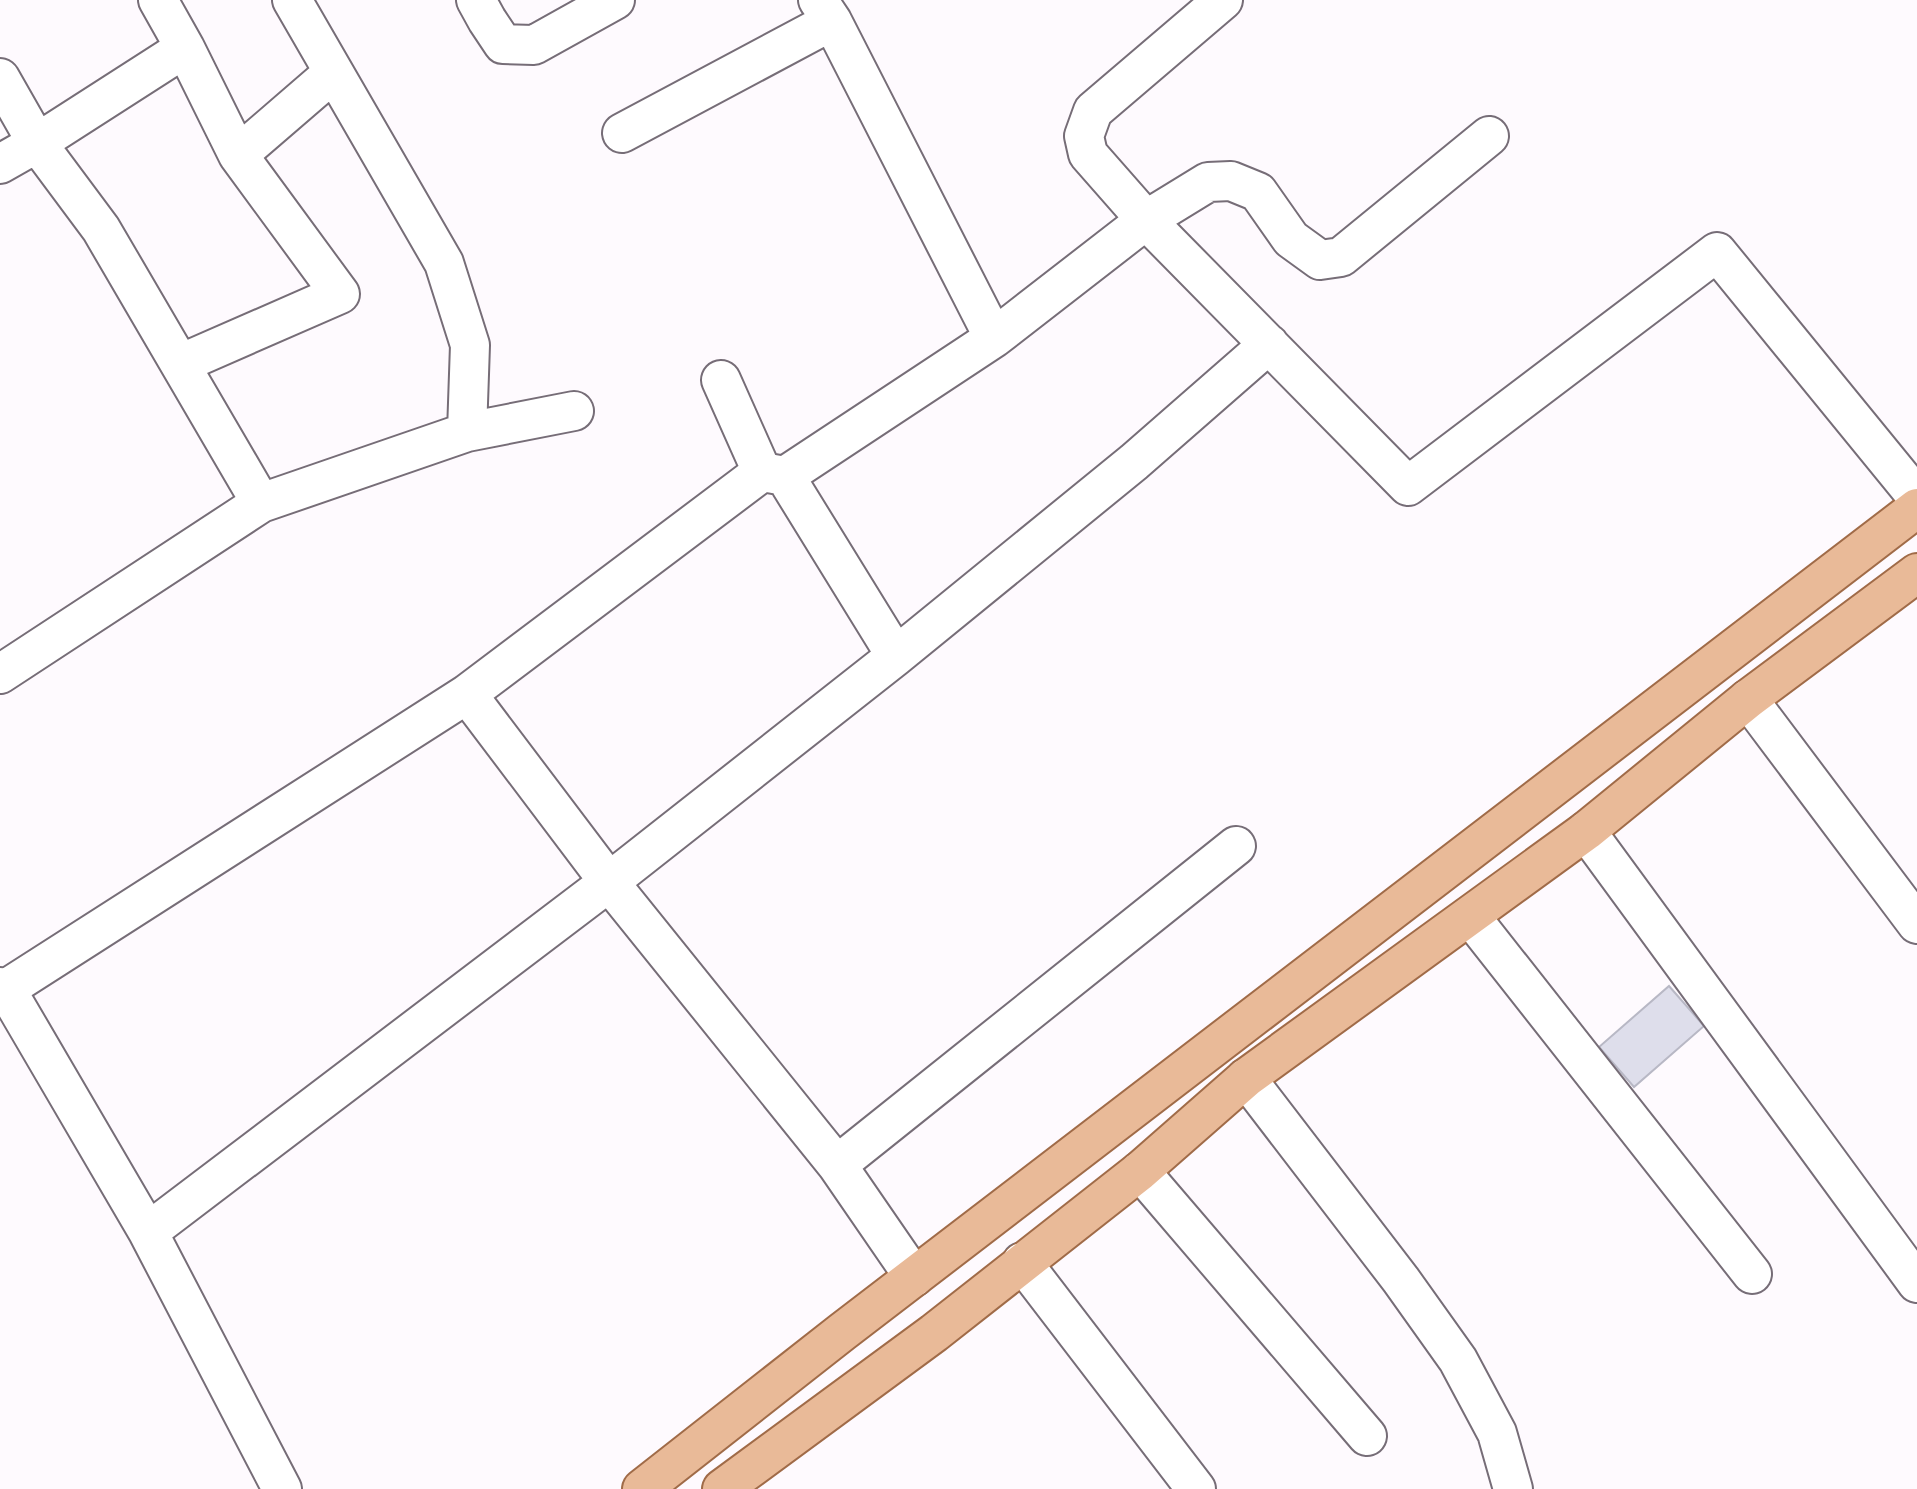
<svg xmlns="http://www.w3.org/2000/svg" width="1917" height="1489" viewBox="0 0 1917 1489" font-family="'Fira Sans',sans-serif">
<rect width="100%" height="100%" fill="#fefafe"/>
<path fill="#dedeeb" stroke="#b8b8c5" stroke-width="2" d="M1669,986L1704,1026L1634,1087L1599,1047Z"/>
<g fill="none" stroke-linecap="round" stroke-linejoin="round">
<defs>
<path id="minor" d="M158,0L185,48
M292,0L444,263L470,345L467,432
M476,0L487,20L503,44L534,45L615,0
M1223,0L1093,111L1084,136L1088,154L1146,220L1408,486L1717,252L1917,497
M0,78L37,143L101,229L261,503L0,674
M622,133L832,21
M0,164L37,143L185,48L238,155L333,73
M994,338L1146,220L1208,182L1231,181L1258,192L1291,239L1320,260L1341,257L1489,136
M180,364L340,294L238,155
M721,380L762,472
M261,503L467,432L574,411
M896,656L1134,462L1269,344
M467,694L609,882L837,1165L914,1277
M1748,699L1917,924
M1586,831L1917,1283
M1470,916L1752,1274
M0,987L6,989L467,694L762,472L785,476L994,338L832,21L818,0
M6,989L148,1232L282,1489
M1246,1078L1401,1280L1458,1360L1497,1433L1513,1489
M837,1165L1236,846
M1140,1171L1367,1436
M148,1232L609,882L896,656L785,476
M1022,1262L1196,1489"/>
<path id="major" d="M642,1489L842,1332L1917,508
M722,1489L934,1333L1140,1171L1246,1078L1586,831L1748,699L1917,573"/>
</defs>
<use href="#minor" stroke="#766d77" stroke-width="42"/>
<use href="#major" stroke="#a06b48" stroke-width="42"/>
<use href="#minor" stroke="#fff" stroke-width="38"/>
<use href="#major" stroke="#e9ba98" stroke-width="38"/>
</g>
</svg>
